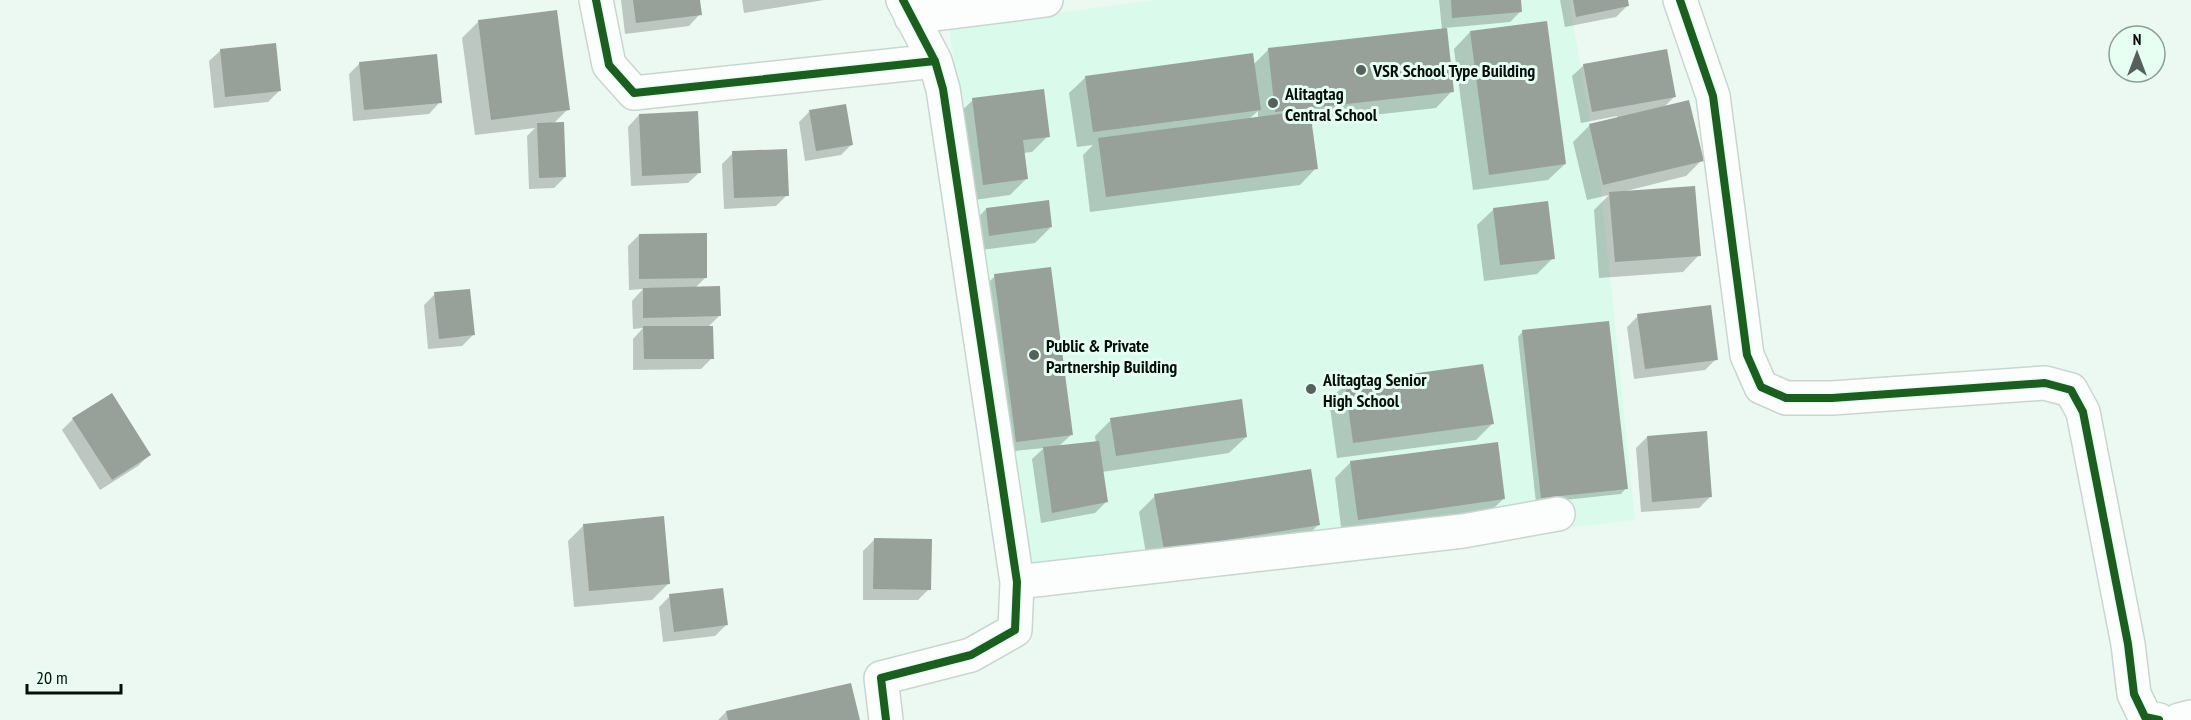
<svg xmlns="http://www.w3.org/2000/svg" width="2191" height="720" viewBox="0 0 2191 720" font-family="'PT Sans Narrow',sans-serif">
<rect width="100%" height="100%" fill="#ecf9f3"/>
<path fill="#dafaeb" d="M1155,0H1569L1600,179L1635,520L1031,589L981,258L949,27Z"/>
<path fill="#0003" fill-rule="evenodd" d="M621,0H698L700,14L689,26L625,34Z
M742,0H824L744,13Z
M1439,0H1520L1521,11L1510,22L1445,28L1452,91L1436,108L1310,122L1316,168L1300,185L1090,212L1083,155L1093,145L1077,147L1069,93L1086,77L1253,65L1269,49L1442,30ZM1258,111V118L1249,119Z
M1560,0H1626L1627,6L1616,17L1565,27Z
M479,21L568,109L553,124L565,177L554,188L529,189L527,136L535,128L475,135L462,38Z
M1470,32L1565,164L1548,180L1473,190L1454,49Z
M221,50L279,91L268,102L214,108L209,61Z
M360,63L440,102L429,114L353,121L349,74Z
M1584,65L1674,97L1663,108L1702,160L1686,176L1626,191L1699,255L1683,272L1599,278L1594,210L1609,195L1587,200L1573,142L1589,126L1618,119L1617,116L1581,123L1572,76Z
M973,100L1048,136L1032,152L1023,153L1026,179L1010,195L967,201L956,116Z
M810,111L852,144L841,155L805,161L799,122Z
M639,115L700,172L688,183L631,186L628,127Z
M733,153L787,195L776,206L724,209L722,164Z
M986,209L1051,227L1035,243L973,251L970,226Z
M1494,209L1553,258L1537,274L1484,281L1477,225Z
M639,235L706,277L695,288L719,316L708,327L712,358L701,369L633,370V339L643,328L633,329L632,301L643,289L629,290L628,246Z
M995,276L1071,435L1059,446L1096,443L1095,436L1111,420L1246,437L1229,453L1102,472L1107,501L1095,513L1041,523L1032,459L1044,448L1005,452L984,287Z
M435,294L473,335L462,346L428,349L424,305Z
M1638,316L1716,359L1705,370L1634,379L1627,327Z
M1523,331L1626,488L1621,494L1536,503L1518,337Z
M1346,384L1492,424L1476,440L1337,458L1329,400Z
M73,419L149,455L138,466L100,490L62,430Z
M1647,437L1711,496L1699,508L1641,512L1636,448Z
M1351,462L1503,499L1487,515L1342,535L1335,478Z
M1155,496L1319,524L1303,540L1148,566L1139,512Z
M584,525L669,583L652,600L574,607L568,541Z
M874,540L929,589L918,600H863V551Z
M670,596L726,625L715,636L663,642L659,607Z
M726,712L858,720H718Z"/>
<path fill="#98a199" d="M633,0H700L702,15L636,23Z
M1451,0H1521L1522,12L1452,18Z
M1573,0H1628L1629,6L1576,17Z
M557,10L570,110L491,120L478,20Z
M1547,21L1566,164L1489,175L1470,31Z
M1447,28L1454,92L1275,112L1268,48Z
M276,43L281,91L225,97L220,49Z
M1667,49L1676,97L1592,112L1583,64Z
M1253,53L1261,110L1093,132L1085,76Z
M437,54L442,103L364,110L359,62Z
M1044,89L1050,137L1023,140L1028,179L983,185L972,98Z
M1689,100L1704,161L1603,185L1589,124Z
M846,104L853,145L816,151L809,110Z
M1310,110L1318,169L1106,197L1098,138Z
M698,111L701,173L642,176L639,114Z
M564,122L566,177L539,178L537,123Z
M787,149L789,196L734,198L732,151Z
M1695,186L1701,256L1615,262L1609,192Z
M1049,200L1052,227L989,236L986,208Z
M1548,201L1555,259L1500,265L1493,208Z
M707,233V278L639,279V234Z
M1051,267L1073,435L1016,442L994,274Z
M720,286L721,316L643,318V288Z
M470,289L475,335L439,339L434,292Z
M1711,305L1718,360L1645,369L1637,314Z
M1609,321L1628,489L1541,498L1522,330Z
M643,326H713L714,359H644Z
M1483,364L1494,424L1353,443L1345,383Z
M112,393L151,455L112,480L72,418Z
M1242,399L1247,437L1116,456L1110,418Z
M1707,431L1712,497L1652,502L1647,436Z
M1099,441L1108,502L1052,513L1043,447Z
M1498,442L1505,499L1358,520L1350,461Z
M1311,469L1320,525L1164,550L1154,494Z
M664,516L670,584L589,591L583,524Z
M874,538L932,539L931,590L873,589Z
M723,588L728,625L674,632L669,594Z
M851,683L860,720H728L726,711Z"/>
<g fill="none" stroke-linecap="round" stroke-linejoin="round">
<defs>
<path id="minor" d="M596,0L609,65L634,93L935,61
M1680,0L1713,96L1747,355L1761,387L1786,398H1832L2045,383L2071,390L2083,412L2128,644L2134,694L2145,717L2159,720
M911,17L1046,0
M1017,582L1463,531L1558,514
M886,720L881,678L971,655L1015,630L1017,582L943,89L935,61L903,0
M2179,720L2191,717"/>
</defs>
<use href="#minor" stroke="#c9d6d0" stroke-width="36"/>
<use href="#minor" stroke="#fcfefd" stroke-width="33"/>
<defs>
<path id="cycleway" d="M596,0L609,65L634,93L935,61
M1680,0L1713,96L1747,355L1761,387L1786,398H1832L2045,383L2071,390L2083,412L2128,644L2134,694L2145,717L2159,720
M886,720L881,678L971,655L1015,630L1017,582L943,89L935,61L903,0"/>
</defs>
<use href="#cycleway" stroke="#e7fef3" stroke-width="11"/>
<use href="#cycleway" stroke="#1b5e20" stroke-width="8"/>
</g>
<g fill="#55615c" stroke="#e7fef3" stroke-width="2">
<circle cx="1361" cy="70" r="6"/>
<circle cx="1273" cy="103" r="6"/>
<circle cx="1034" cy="355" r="6"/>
<circle cx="1311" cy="389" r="6"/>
</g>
<g text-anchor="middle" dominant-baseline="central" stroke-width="6" stroke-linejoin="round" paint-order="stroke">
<g font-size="18" font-weight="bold" fill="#030f0a" stroke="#e7fef3" text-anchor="start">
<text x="1373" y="70">VSR School Type Building</text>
<text x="1285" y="93">Alitagtag<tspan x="1285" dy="21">Central School</tspan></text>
<text x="1046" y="345">Public &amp; Private<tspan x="1046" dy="21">Partnership Building</tspan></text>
<text x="1323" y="379">Alitagtag Senior<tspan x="1323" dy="21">High School</tspan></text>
</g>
</g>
<g transform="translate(2137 54)"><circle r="28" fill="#e7fef3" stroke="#8c9e96" stroke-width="1.5"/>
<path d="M0-4.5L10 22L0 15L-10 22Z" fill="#55615c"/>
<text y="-9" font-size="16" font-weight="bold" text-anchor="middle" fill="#030f0a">N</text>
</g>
<path d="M27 684v9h94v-9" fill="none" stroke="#030f0a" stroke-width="3"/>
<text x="36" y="684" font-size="18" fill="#030f0a" stroke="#e7fef3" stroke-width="4.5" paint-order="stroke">20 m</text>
</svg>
